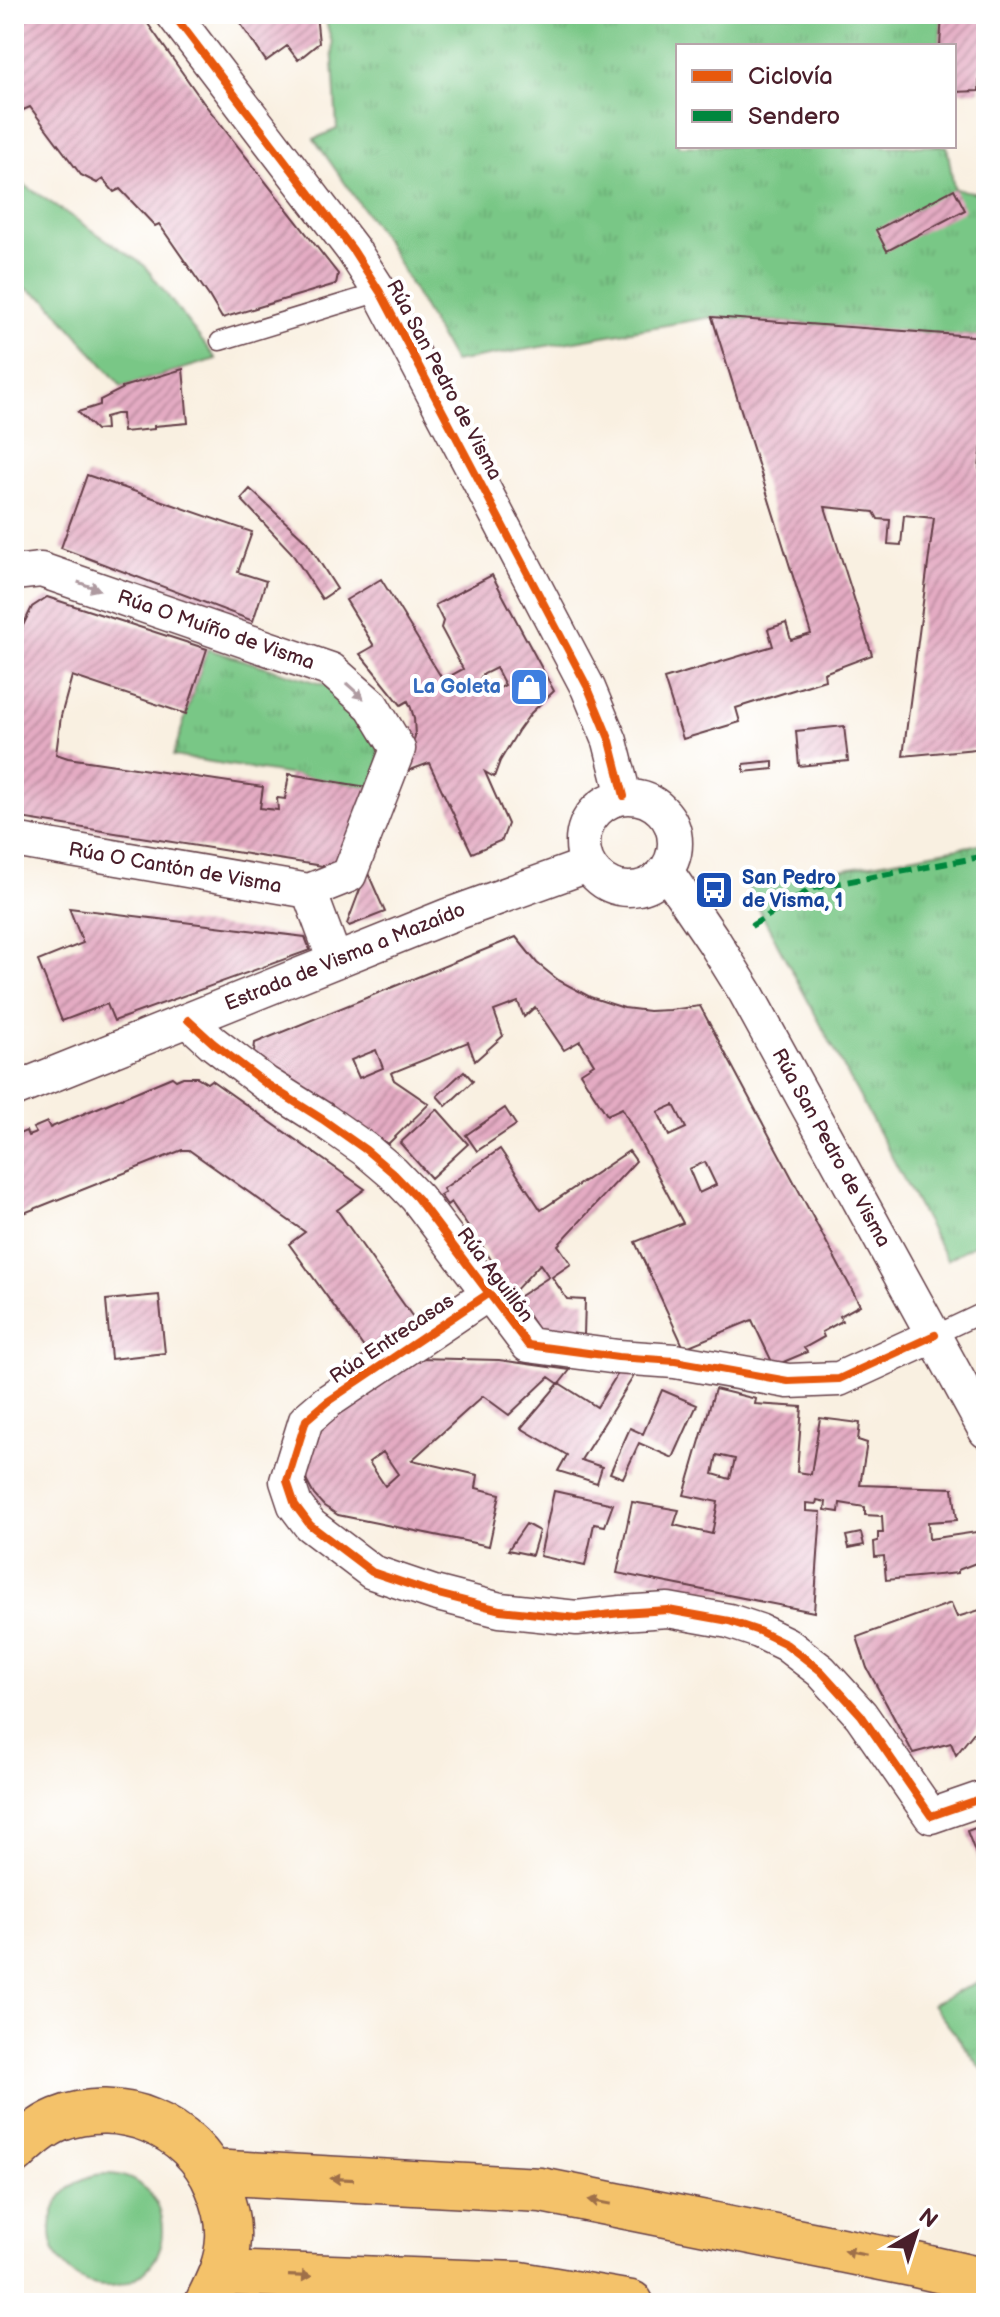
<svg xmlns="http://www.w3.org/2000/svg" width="1000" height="2317" viewBox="0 0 1000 2317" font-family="'Balsamiq Sans',sans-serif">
<defs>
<pattern id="grass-tufts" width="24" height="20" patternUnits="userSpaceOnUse" patternTransform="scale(2)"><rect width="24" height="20" fill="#79c786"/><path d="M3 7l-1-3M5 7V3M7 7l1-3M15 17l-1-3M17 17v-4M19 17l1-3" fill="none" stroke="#6aaa74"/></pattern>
<pattern id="building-hatch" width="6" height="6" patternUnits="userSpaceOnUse" patternTransform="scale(2)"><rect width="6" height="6" fill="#e4abc3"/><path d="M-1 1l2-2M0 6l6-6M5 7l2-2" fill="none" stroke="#bb8b9f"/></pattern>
</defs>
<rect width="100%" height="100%" fill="#fff"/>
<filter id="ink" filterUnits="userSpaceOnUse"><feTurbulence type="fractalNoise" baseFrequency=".0125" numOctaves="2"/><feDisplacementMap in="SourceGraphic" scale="16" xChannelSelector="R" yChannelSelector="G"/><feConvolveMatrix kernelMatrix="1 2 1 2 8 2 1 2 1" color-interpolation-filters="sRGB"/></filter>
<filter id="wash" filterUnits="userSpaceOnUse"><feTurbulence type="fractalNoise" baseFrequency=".006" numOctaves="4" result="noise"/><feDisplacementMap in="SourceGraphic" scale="32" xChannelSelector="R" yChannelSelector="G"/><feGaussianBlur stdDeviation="1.8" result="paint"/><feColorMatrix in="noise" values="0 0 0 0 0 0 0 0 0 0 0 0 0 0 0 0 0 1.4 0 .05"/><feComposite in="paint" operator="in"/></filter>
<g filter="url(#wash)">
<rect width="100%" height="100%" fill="#f9f0e1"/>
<path fill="url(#grass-tufts)" stroke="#627358" stroke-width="2" d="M324,14H942L940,46H678V146H947L954,189L986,194V337L712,317L454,362L387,243L314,139L337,129L332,43Z
M207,649L335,688L359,708L378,746L380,767L373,788L173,756Z
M986,843V1238L947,1260L747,887Z
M986,1978V2074L932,2004Z"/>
<path fill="#79c786" stroke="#627358" stroke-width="2" d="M14,178L144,265L216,359L122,387L47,300L14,282Z
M51 2230a56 56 0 1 1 112 0a56 56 0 1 1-112 0Z"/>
<g id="blocks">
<path fill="url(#building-hatch)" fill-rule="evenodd" d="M14,14H141L203,102L338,274L336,284L222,318L209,296L159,224L155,226L120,189L114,192L103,179L97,183L81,175L30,107L14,114Z
M234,14H316L319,43L298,60L287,46L266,61Z
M942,14H986V68L980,65L979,91L954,92V46H940Z
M954,189L965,210L887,251L876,230Z
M712,317L986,337V416L979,468L986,492V748L903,756L934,518L904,515L901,545L888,544L890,520L878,519L874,512L825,507L872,655L824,673L825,680L736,708L740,722L683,739L664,679L773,646L768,629L786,623L791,640L811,634Z
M183,369L188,423L154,426V429L123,432L122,414H116L105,417L106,429L96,430L78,412L100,405V400L122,389V387Z
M87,475L252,532L238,572L266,581L253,621L61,548Z
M250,489L307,542L337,589L322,599L291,552L241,499Z
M492,575L554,691L531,713L518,731L500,761L494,777L485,772L508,824L502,840L472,853L429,763L405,772L415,736L414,718L411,708L408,701L401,705L360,654L374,646L346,600L381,579L443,680L463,669L441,628L443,621L435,605ZM496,668L505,685L489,694L480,679L482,675Z
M47,597L207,649L186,714L72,676L61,716L56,754L68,758L263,787L260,808L278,810L277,798L285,799L289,774L373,788L347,855L329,867L14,817V644L32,607Z
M844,726L848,761L799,766L796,731Z
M773,761V769L744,772V764Z
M367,871L385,912L349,926L347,924Z
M69,908L305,937L310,950L114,1021L107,1004L62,1021L38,961L83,943Z
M516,937L537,963L558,980L590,997L624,1008L649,1011L670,1010L700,1006L860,1305L840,1316L842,1321L822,1332L824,1337L804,1348L807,1352L774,1366L752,1320L684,1348L635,1242L683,1223L622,1108L607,1115L580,1073L594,1064L580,1041L564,1050L535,1007L524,1017L518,1002L494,1011L503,1036L475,1061L468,1042L391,1073L394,1080L429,1104L388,1144L253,1060L255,1043ZM376,1050L383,1068L359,1078L351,1060ZM674,1105L686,1128L669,1136L658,1112ZM705,1162L716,1185L699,1193L689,1169Z
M464,1071L473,1081L446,1106L437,1096Z
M172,1077L176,1080L183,1077H197L207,1083L211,1080L365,1189L337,1210L417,1323L370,1356L289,1244L305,1232L189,1150H182L14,1217V1136L26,1131L28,1136L36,1133L33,1128L47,1122L50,1128L54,1126Z
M505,1108L516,1125L477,1151L466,1135Z
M437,1109L468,1144L431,1178L400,1143Z
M500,1149L541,1210L629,1151L636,1161L558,1245L571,1264L552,1277L567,1299L585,1300L584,1335L540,1333L517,1298L549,1277L540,1264L513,1293L482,1246L477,1250L470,1240L475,1237L451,1202L447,1205L440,1195L445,1192L443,1189Z
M159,1295L165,1353L111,1359L106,1300Z
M417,1358L499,1360L570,1370L559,1384L549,1377L509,1415L483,1396L412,1460L478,1475L476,1488L500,1494L489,1546L338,1515L324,1506L314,1495L307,1482L303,1459L324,1424ZM383,1452L398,1474L385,1486L369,1462Z
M620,1370L637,1371L581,1460L602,1467L597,1483L558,1471L567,1455L521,1428L559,1383L597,1407Z
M715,1389L756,1399L755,1404L802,1407L797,1472L811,1474L820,1418L860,1423L858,1440L867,1443L860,1485L953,1488L957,1520L928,1522L929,1539L983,1531L986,1541V1559L958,1570V1573L886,1580L884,1556L875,1557L874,1542L878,1541V1533H883L882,1516L865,1515V1507L840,1503L839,1512L825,1510L826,1502L817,1500L816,1504L806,1503V1511L821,1512L814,1612L617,1573L632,1502L679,1510L674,1525L712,1534L718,1502L684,1495ZM717,1455L735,1459L730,1479L713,1474Z
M662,1390L697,1405L673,1458L639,1443L623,1478L610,1473L630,1428L643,1434Z
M554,1491L613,1504L605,1526L594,1524L585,1566L540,1556Z
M526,1524L539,1531L532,1555L508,1550Z
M861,1533L864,1545L849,1548L846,1536Z
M951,1603L957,1617L986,1608V1712L978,1727L956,1755L951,1743L913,1753L867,1668L857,1637Z
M986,1824V1880L967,1831Z"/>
</g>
</g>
<g filter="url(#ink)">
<use href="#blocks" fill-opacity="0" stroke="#643e46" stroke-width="2"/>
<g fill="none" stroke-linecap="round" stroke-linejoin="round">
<defs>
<path id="service" d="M220,341L380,292
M935,1335L986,1311"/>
<path id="minor" d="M173,14L353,250L380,292L588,688L610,741L624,796
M14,573L41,570L331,670L372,706L398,749L349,875L309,891
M583 843a46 46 0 1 1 92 0a46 46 0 1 1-92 0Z
M14,840L309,891
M666,871L715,943L746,993L986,1431
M309,891L335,961
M188,1020L213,1043L265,1083L322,1119L366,1150L393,1173L417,1198L528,1345L618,1357L675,1361L788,1381L839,1379L935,1335
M14,1090L447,916L588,865
M489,1293L327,1402L306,1420L287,1481L295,1505L310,1525L372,1572L434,1593L500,1610L577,1618L621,1613L668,1610L729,1621L759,1631L786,1644L821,1671L861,1715L931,1816L986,1797"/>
<path id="trunk" d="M14,2153C27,2140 41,2127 58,2120C119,2096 192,2125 217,2186C224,2202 229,2221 228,2239C227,2263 217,2283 207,2303
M211,2172L541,2190L916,2265L986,2281
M222,2273L520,2284L631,2303"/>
</defs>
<use href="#service" stroke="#643e46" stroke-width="21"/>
<use href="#minor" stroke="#643e46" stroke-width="37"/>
<use href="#trunk" stroke="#643e46" stroke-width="47"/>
<use href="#service" stroke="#fff" stroke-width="18"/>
<use href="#minor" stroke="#fff" stroke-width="34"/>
<use href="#trunk" stroke="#f4c26a" stroke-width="44"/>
<path stroke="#00873e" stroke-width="6" stroke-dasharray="12 6" stroke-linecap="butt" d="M751,926L813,888L986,856"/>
<defs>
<path id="cycleway" d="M173,14L353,250L380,292L588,688L610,741L624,796
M188,1020L213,1043L265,1083L322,1119L366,1150L393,1173L417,1198L528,1345L618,1357L675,1361L788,1381L839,1379L935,1335
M489,1293L327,1402L306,1420L287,1481L295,1505L310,1525L372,1572L434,1593L500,1610L577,1618L621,1613L668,1610L729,1621L759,1631L786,1644L821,1671L861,1715L931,1816L986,1797"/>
</defs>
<use href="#cycleway" stroke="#fff" stroke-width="13"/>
<use href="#cycleway" stroke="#e8590c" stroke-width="8"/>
</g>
<defs><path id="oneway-solid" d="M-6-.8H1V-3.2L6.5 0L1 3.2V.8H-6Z" transform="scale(2)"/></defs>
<g fill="#ae9aa0">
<use href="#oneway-solid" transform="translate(89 586) rotate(19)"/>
<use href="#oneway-solid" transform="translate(355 691) rotate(42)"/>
</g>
<g fill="#9f704a">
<use href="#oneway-solid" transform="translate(342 2179) rotate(-177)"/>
<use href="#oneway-solid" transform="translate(600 2202) rotate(-169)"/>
<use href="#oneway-solid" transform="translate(855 2253) rotate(-169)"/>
<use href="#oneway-solid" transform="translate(300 2276) rotate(2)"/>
</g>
</g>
<defs>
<symbol id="shop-square" viewBox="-11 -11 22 22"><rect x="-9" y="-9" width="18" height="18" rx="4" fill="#3f7fe0" stroke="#fff"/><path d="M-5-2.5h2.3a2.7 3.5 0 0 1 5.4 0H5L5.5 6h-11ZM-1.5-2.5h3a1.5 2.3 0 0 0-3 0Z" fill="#fff"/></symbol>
<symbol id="bus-square" viewBox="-11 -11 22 22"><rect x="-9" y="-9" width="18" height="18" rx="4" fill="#1a4fb4" stroke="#fff"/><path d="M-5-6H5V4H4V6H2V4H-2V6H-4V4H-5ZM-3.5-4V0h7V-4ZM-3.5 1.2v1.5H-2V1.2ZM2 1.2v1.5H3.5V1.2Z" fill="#fff"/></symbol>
</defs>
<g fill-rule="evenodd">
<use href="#shop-square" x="507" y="665" width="44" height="44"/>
<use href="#bus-square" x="692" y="868" width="44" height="44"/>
</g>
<g text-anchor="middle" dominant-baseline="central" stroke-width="8" stroke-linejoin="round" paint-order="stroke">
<g font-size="20" fill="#4a1f2b" stroke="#fff">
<text transform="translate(444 380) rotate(62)">Rúa San Pedro de Visma</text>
<text transform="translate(216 630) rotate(19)">Rúa O Muíño de Visma</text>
<text transform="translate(175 868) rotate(10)">Rúa O Cantón de Visma</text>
<text transform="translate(345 957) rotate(-22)">Estrada de Visma a Mazaído</text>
<text transform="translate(831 1148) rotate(61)">Rúa San Pedro de Visma</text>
<text transform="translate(495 1275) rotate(53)">Rúa Aguillón</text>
<text transform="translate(392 1339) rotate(-34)">Rúa Entrecasas</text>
</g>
<g font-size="20" font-weight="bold" fill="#366cbe" stroke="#fff" text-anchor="end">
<text x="501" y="687">La Goleta</text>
</g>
<g font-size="20" font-weight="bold" fill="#164399" stroke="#fff" text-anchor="start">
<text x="742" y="878">San Pedro<tspan x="742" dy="23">de Visma, 1</tspan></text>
</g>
</g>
<rect width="1000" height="2317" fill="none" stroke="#fff" stroke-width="48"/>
<rect x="676" y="44" width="280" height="104" fill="#ffffff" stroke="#b7a5aa" stroke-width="2"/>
<rect x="692" y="70" width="40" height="12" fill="#e8590c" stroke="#b7a5aa" stroke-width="2"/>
<text x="748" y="84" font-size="24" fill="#4a1f2b">Ciclovía</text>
<rect x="692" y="110" width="40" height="12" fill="#00873e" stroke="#b7a5aa" stroke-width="2"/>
<text x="748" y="124" font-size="24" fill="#4a1f2b">Sendero</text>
<g transform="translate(916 2233) rotate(39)" stroke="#ffffff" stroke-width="6" paint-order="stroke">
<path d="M0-6L14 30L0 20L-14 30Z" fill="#4a1f2b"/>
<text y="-12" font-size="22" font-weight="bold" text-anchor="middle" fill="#4a1f2b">N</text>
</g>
</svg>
